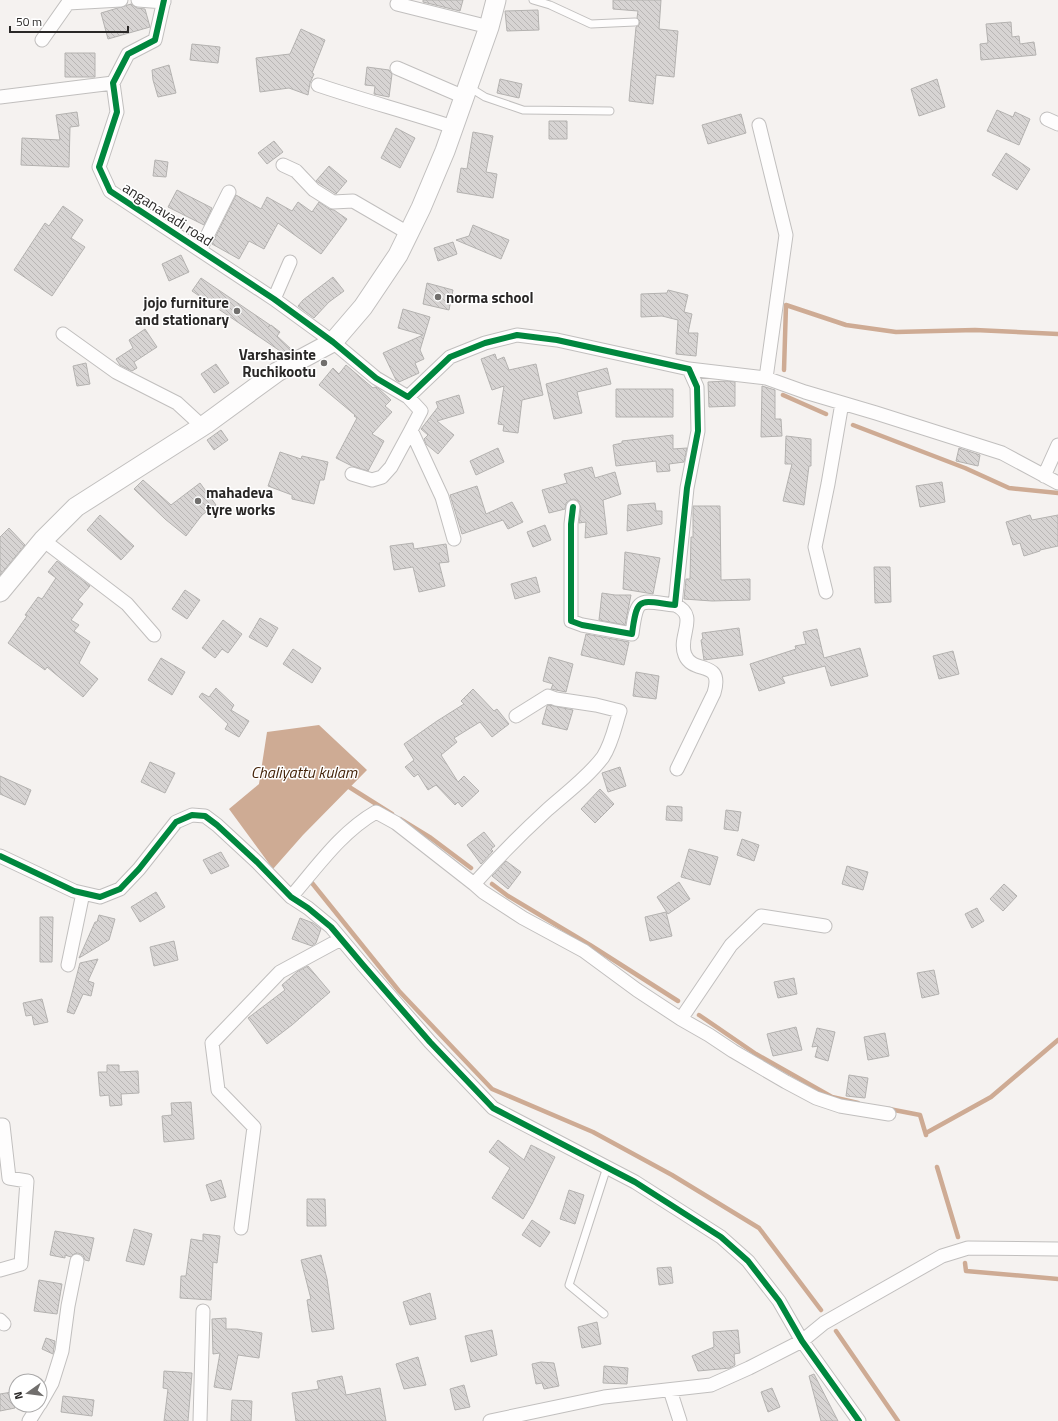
<svg xmlns="http://www.w3.org/2000/svg" width="1058" height="1421" viewBox="0 0 1058 1421" font-family="'Titillium Web',sans-serif">
<defs>
<pattern id="building-back-hatch" width="6" height="6" patternUnits="userSpaceOnUse"><rect width="6" height="6" fill="#d7d4d3"/><path d="M-1 5l2 2M0 0l6 6M5-1l2 2" fill="none" stroke="#b9b6b5"/></pattern>
</defs>
<rect width="100%" height="100%" fill="#f5f2f0"/>
<path fill="#ceab94" d="M319,725L367,770L303,835L273,869L229,809L259,784L267,732Z"/>
<g fill="none" stroke-linecap="round" stroke-linejoin="round">
<path stroke="#ceab94" stroke-width="4.5" d="M784,370L786,305L846,325L896,332L975,330L1058,334
M783,395L826,414
M853,425L965,468L1009,488L1058,493
M346,785L392,814
M400,819L431,838L471,868
M308,878L399,991L492,1089L593,1132L672,1175L759,1228L821,1310
M492,884L508,896L590,945L678,1001
M699,1015L756,1054L832,1097L858,1103
M889,1109L920,1115L926,1135
M926,1133L991,1097L1058,1040
M937,1167L958,1237
M965,1263L966,1271L1058,1279
M836,1331L898,1421"/>
</g>
<path fill="url(#building-back-hatch)" stroke="#b4b2b0" d="M423,0H463L460,11L423,2Z
M613,0H661L659,29L678,31L674,77L656,75L653,104L629,101L636,27L639,25L640,21L637,18L638,11L613,9Z
M131,4L137,8L145,9L150,27L108,39L101,13Z
M538,10L539,30L507,31L505,11Z
M1011,22L1012,37L1019,36L1020,44L1034,42L1036,55L981,60L980,44L988,43L986,24Z
M301,29L325,40L312,73L314,74L310,83L308,95L289,88L260,92L256,58L290,54Z
M192,44L220,47L218,63L190,60Z
M65,53H95V77H65Z
M169,65L176,93L158,97L153,80L152,70Z
M367,67L389,70L392,74L389,97L374,94L375,86L365,85Z
M500,79L522,84L519,98L497,93Z
M937,79L945,107L919,116L911,89Z
M997,110L1013,117L1015,112L1030,119L1019,145L987,131Z
M77,112L79,126L70,127L69,167L21,165L22,138L60,140L56,115Z
M741,114L746,133L708,144L702,125Z
M549,121H567V139H549Z
M396,128L415,138L400,168L381,158Z
M473,132L493,136L486,172L497,174L493,198L457,192L461,168L467,169Z
M274,141L283,152L267,164L258,153Z
M1006,153L1030,169L1017,190L992,175Z
M155,160L168,162L166,177L153,176Z
M329,166L347,181L336,194L316,181Z
M177,190L212,208L204,225L168,207Z
M236,195L261,209L267,197L292,211L298,202L312,212L319,202L329,209L334,210L347,219L321,254L278,223L264,249L249,241L239,259L212,244Z
M63,206L83,220L71,238L85,247L52,296L14,270L45,223L49,226Z
M473,225L509,240L501,259L456,240L469,236Z
M453,242L457,254L438,261L434,248Z
M181,255L189,272L169,281L162,264Z
M333,277L344,291L329,302L314,318L298,306L303,300Z
M201,278L270,325L268,327L271,325L280,332L277,336L292,350L290,353L286,355L192,291Z
M427,283L453,290L449,310L423,304Z
M668,290L688,295L684,312L692,314L688,333H698L696,356L676,354L678,320L662,316L641,317V294L667,293Z
M403,309L430,317L420,350L424,359L415,363L419,373L399,382L396,380L383,353L423,335L398,328Z
M145,329L157,347L134,362L137,368L132,371L120,365L116,359L133,348L129,340Z
M495,354L497,360L504,357L509,370L536,364L543,395L522,400L518,433L503,431L504,425L498,424L504,386L492,390L481,359Z
M86,363L90,384L77,386L73,366Z
M216,364L229,383L214,393L201,374Z
M346,365L373,388L375,387L378,388L391,400L385,406L392,412L372,434L384,441L368,471L352,466L336,458L357,418L354,416L355,415L319,385L333,368L339,374Z
M607,368L611,384L577,392L582,413L554,419L546,384Z
M727,381L735,382V406L709,407L708,382Z
M762,386L775,390V419H781L782,436L761,437Z
M616,389H673V417H616Z
M459,395L464,413L437,421L454,435L438,454L426,444L424,439L428,435L421,429L438,407L436,402Z
M221,430L228,440L214,450L207,440Z
M673,435V449L687,448L684,462L669,464L670,471L657,472L656,461L616,466L613,445L622,443V441Z
M786,436L811,439V466H809L804,505L783,501L792,464H785Z
M498,448L504,462L476,475L470,461Z
M959,448L980,455L978,466L956,461Z
M280,452L301,459L302,456L328,462L324,480H320L314,504L292,499V495L268,486Z
M592,467L595,478L615,472L621,494L603,500L607,534L585,538L586,522L579,523L581,508L578,501L574,499L570,500L566,503L565,509L549,513L542,490L567,483L564,474Z
M143,480L171,505L200,483L216,505L202,515L186,536L165,519L134,489Z
M942,482L945,502L920,507L916,486Z
M477,486L486,514L512,502L523,522L508,529L503,520L462,534L450,495Z
M655,503L656,511H662V524L627,531L628,505Z
M693,506H720L721,580L750,579V600L712,601L684,599L686,579H690L691,537H693Z
M100,515L134,546L121,560L87,530Z
M1030,515L1032,520L1058,515V546L1040,550V551L1024,556L1020,543L1013,545L1006,522Z
M545,525L551,540L533,547L527,532Z
M9,528L25,545L0,575V537Z
M413,543L414,549L446,544L449,562L439,563L445,586L419,592L413,567L394,570L390,546Z
M625,552L660,558L653,594L623,589Z
M57,561L90,586L78,600L83,604L71,620L79,625L74,631L90,642L79,663L98,679L83,697L47,667L45,670L8,643L27,616L25,615L38,597L42,599L56,578L48,572Z
M874,567H890L891,602L875,603Z
M536,577L540,592L515,599L511,584Z
M185,590L200,600L187,619L172,609Z
M602,593L615,595H631L625,625L599,620Z
M260,618L278,628L267,647L249,637Z
M223,620L242,634L228,653L222,649L215,658L202,648Z
M739,628L743,655L704,660L701,640L703,639L702,633Z
M817,629L824,658L860,648L868,676L831,686L825,666L782,677L785,683L759,691L750,664L796,649L795,646L806,644L803,632Z
M586,634L629,642L624,665L581,655Z
M293,649L321,668L312,683L283,664Z
M953,651L959,674L939,679L933,656Z
M549,657L573,664L566,692L551,689L553,684L543,681Z
M161,658L185,672L172,695L148,680Z
M636,672L659,676L656,699L633,696Z
M216,688L234,705L231,710L249,721L239,737L225,729L228,724L199,697L202,693L209,697Z
M473,689L494,711L497,709L509,724L492,737L480,722L454,738L457,742L441,755L458,782L464,776L479,791L462,807L458,802L455,805L436,785L428,790L418,774L414,777L405,767L414,760L404,744L437,721L464,704L461,701Z
M549,705L573,710L567,730L542,724L547,706Z
M150,762L175,773L165,793L141,782Z
M620,767L626,786L608,792L602,773Z
M0,776L31,790L25,805L0,794Z
M600,789L614,804L595,823L581,809Z
M667,806L682,807V821L666,820Z
M726,810L741,812L738,831L724,829Z
M484,832L495,846L491,849L493,851L481,864L467,845Z
M742,839L759,845L754,861L737,855Z
M689,849L718,857L710,885L681,877Z
M221,852L229,866L211,874L203,860Z
M506,861L521,872L508,889L492,876Z
M847,866L868,872L863,890L842,884Z
M679,882L690,899L668,914L657,897Z
M1004,884L1017,896L1003,911L990,899Z
M156,892L165,907L140,922L131,907Z
M977,908L984,921L972,928L965,914Z
M666,912L672,936L650,941L645,917Z
M99,915L115,919L109,940L79,958L95,922H97Z
M40,917H53L52,962H40Z
M300,918L313,923L321,929L316,943L312,946L292,939Z
M174,941L178,960L154,966L150,947Z
M98,959L88,981L94,983L91,996L83,994L74,1014L67,1012L80,963Z
M308,966L330,992L292,1025L267,1044L248,1018L285,990L282,985L298,971Z
M934,970L939,994L922,998L917,973Z
M794,978L797,994L778,998L774,982Z
M42,999L48,1022L34,1025L32,1015L26,1016L23,1003Z
M796,1027L802,1050L773,1056L767,1034Z
M817,1028L835,1032L828,1061L815,1057L818,1046L812,1047Z
M885,1033L889,1056L868,1060L864,1037Z
M107,1065H119V1072L138,1071L139,1093L121,1094L122,1105L110,1106L109,1095L100,1096L98,1072H107Z
M849,1075L868,1078L865,1098L846,1096Z
M191,1102L194,1139L164,1142L162,1116L172,1115L171,1103Z
M498,1140L524,1160L531,1145L555,1157L532,1204L523,1219L492,1198L510,1168L489,1152Z
M221,1180L226,1197L211,1201L206,1185Z
M569,1190L584,1195L575,1224L560,1219Z
M307,1199H325L326,1226H307Z
M532,1220L550,1232L540,1247L522,1235Z
M134,1229L152,1234L144,1265L126,1261Z
M55,1231L94,1238L89,1261L85,1260L83,1255L78,1253L74,1254L71,1257L65,1255V1258L50,1255Z
M203,1234L220,1236L217,1263L213,1262L211,1300L180,1298L181,1276H186L191,1239L203,1241Z
M321,1255L327,1279L334,1329L312,1332L307,1300L311,1299L301,1260Z
M671,1267L673,1283L659,1285L657,1268Z
M39,1280L62,1284L57,1314L34,1311Z
M430,1293L436,1319L410,1325L403,1302Z
M226,1318V1329H237L262,1333L259,1358L238,1355L231,1390L214,1387L220,1353L213,1354L212,1319Z
M597,1322L601,1344L582,1348L578,1327Z
M492,1330L497,1355L471,1362L465,1336Z
M738,1330L740,1353L734,1354L735,1365L730,1368L698,1371L692,1356L714,1347L713,1332Z
M46,1338L55,1341L53,1354L42,1349Z
M418,1357L426,1385L404,1389L396,1364Z
M541,1362L554,1363L559,1386L544,1389L542,1383L536,1384L532,1364Z
M604,1366L628,1368L627,1384L603,1383Z
M164,1371L192,1373L188,1421H164L168,1389L163,1388Z
M814,1374L838,1421H821L809,1376Z
M342,1376L346,1395L380,1388L386,1421H296L292,1393L319,1389L317,1381Z
M464,1385L470,1407L455,1410L450,1389Z
M772,1388L780,1407L768,1412L761,1392Z
M12,1392L15,1408L0,1411V1394Z
M63,1396L94,1400L92,1416L61,1412Z
M232,1400L252,1401L251,1421H231Z"/>
<g fill="none" stroke-linecap="round" stroke-linejoin="round">
<defs>
<path id="lane" d="M533,0L550,5L591,24L635,22
M469,87L485,97L523,110L610,111
M604,1314L569,1285L607,1167"/>
<path id="street" d="M138,0L164,2
M164,0L155,40L128,54L113,83L117,112L99,167L110,191L274,299L333,342L376,378L408,397L450,357L485,343L517,335L557,340L689,369L697,387L698,431L687,488L675,605C639,601 637,595 632,634L582,625L571,621V524L573,507
M397,4L489,27
M42,40L68,3L121,0
M397,68L464,97
M318,85C362,100 408,112 453,127
M0,97L113,83
M1047,119L1058,124
M759,125L786,235L766,378
M283,165L296,171L314,190L333,202L353,201L408,233
M200,250L229,192
M274,299L290,262
M63,334L116,372L177,403L202,426
M689,369L766,378L805,392L876,413L1002,453L1058,483
M408,397L421,411L411,430L442,497L454,539
M352,474L372,480L382,477L391,467L411,430
M1044,476L1058,445
M43,540L127,604L154,635
M826,592L815,547L828,484L842,403
M675,605C700,616 677,636 685,655C693,675 724,659 714,693L677,769
M516,716L548,696L556,699L596,705L620,711C615,726 612,743 603,757C588,777 566,793 547,810C522,833 497,858 474,884L483,892L523,918L584,951L637,990L681,1019L709,1035L733,1051L786,1082L816,1098L840,1106L889,1114
M0,856L74,891L100,897L120,889L139,869L176,822L192,815L205,816L217,825L257,862L291,897L308,908L331,927L363,965L430,1042L493,1108L635,1182L721,1237L748,1261L779,1301L802,1341L859,1421
M291,897C317,867 341,832 376,812L396,823L474,884
M68,965L83,893
M681,1019L731,945L761,916L825,926
M0,1125H3L9,1178L27,1181L21,1264L0,1270
M241,1228L254,1127L218,1090L212,1043L280,972L341,939
M0,1320L4,1324
M670,1390L680,1421
M40,1404L52,1383L62,1351L68,1306L77,1261
M29,1421L39,1405
M200,1421L203,1311
M490,1421L604,1397L711,1385L749,1368L802,1341L824,1323L942,1256L968,1248L1058,1249"/>
<path id="secondary" d="M0,592L43,540L76,507L206,424L277,372L333,342L363,307L398,255L421,208L445,151L489,27L496,0"/>
</defs>
<use href="#lane" stroke="#c1bfbe" stroke-width="9"/>
<use href="#street" stroke="#c1bfbe" stroke-width="15"/>
<use href="#secondary" stroke="#c1bfbe" stroke-width="21"/>
<use href="#lane" stroke="#fefdfd" stroke-width="7"/>
<use href="#street" stroke="#fefdfd" stroke-width="13"/>
<use href="#secondary" stroke="#fefdfd" stroke-width="19"/>
<defs>
<path id="cycleway" d="M164,0L155,40L128,54L113,83L117,112L99,167L110,191L274,299L333,342L376,378L408,397L450,357L485,343L517,335L557,340L689,369L697,387L698,431L687,488L675,605C639,601 637,595 632,634L582,625L571,621V524L573,507
M0,856L74,891L100,897L120,889L139,869L176,822L192,815L205,816L217,825L257,862L291,897L308,908L331,927L363,965L430,1042L493,1108L635,1182L721,1237L748,1261L779,1301L802,1341L859,1421"/>
</defs>
<use href="#cycleway" stroke="#fff" stroke-width="8"/>
<use href="#cycleway" stroke="#00873e" stroke-width="6"/>
</g>
<g fill="#716f6d" stroke="#fff" stroke-width="1.5">
<circle cx="438" cy="297" r="4"/>
<circle cx="237" cy="311" r="4"/>
<circle cx="324" cy="363" r="4"/>
<circle cx="198" cy="501" r="4"/>
</g>
<g text-anchor="middle" dominant-baseline="central" stroke-width="3" stroke-linejoin="round" paint-order="stroke">
<g font-size="15" fill="#2a2827" stroke="#fff">
<text transform="translate(168 214) rotate(33)">anganavadi road</text>
</g>
<g font-size="15" font-weight="bold" fill="#2a2827" stroke="#fff" text-anchor="start">
<text x="446" y="297">norma school</text>
<text x="229" y="302" text-anchor="end">jojo furniture<tspan x="229" dy="17">and stationary</tspan></text>
<text x="316" y="354" text-anchor="end">Varshasinte<tspan x="316" dy="17">Ruchikootu</tspan></text>
<text x="206" y="492">mahadeva<tspan x="206" dy="17">tyre works</tspan></text>
</g>
<g font-size="16" font-style="italic" fill="#45240a" stroke="#fff">
<text x="304" y="772">Chaliyattu kulam</text>
</g>
</g>
<g transform="translate(28 1393) rotate(256)"><circle r="19" fill="#ffffff" stroke="#aaa9a9"/>
<path d="M0-3L7 15L0 10L-7 15Z" fill="#716f6d"/>
<text y="-6" font-size="11" font-weight="bold" text-anchor="middle" fill="#2a2827">N</text>
</g>
<path d="M10 26v6h118v-6" fill="none" stroke="#2a2827" stroke-width="2"/>
<text x="16" y="26" font-size="12" fill="#2a2827" stroke="#ffffff" stroke-width="3" paint-order="stroke">50 m</text>
</svg>
